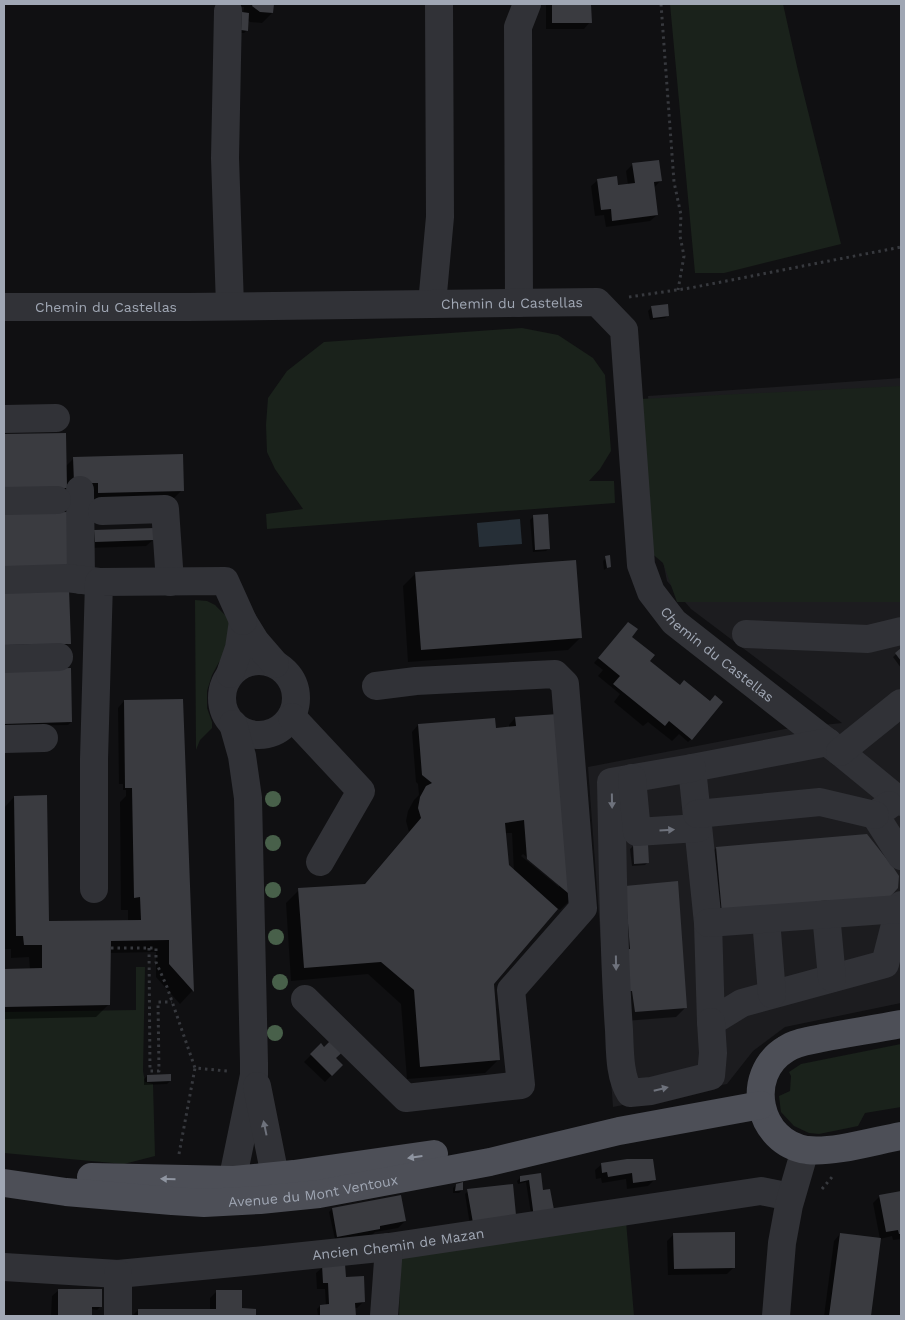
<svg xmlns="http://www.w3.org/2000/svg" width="905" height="1320" viewBox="0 0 905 1320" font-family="'Work Sans',sans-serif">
<rect width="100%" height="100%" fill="#101012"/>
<path fill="#1c1c1f" d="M901,378V1003L785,1027L753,1051L727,1084L613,1107L588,767L785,729L842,723L691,609L667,581L658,537L648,396Z"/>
<path fill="#1a221b" d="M670,4H783L798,71L841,244L724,273H695Z
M522,328L558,335L593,358L605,375L611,451L600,469L589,481H614L615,503L267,529L266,514L303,509L275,469L267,452L266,425L268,398L287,371L324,342Z
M901,386V602H677L663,563L649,551L640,399Z
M195,600L207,601L215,605L225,615L233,629L228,654L219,662L212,675L207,691V708L212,722V728L200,740L196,750Z
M136,967H145L143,1071L145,1082L153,1084L155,1156L124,1164L4,1153V1012L136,1010Z
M901,1044V1107L865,1113L858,1126L819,1134L809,1133L794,1126L781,1112L779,1096L790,1091L791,1076L789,1072L801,1064Z
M626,1221L634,1316H399L401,1255Z"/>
<path fill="#262f37" d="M520,519L522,544L479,547L477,523Z"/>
<path fill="#0007" fill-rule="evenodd" d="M214,4H272V13L262,23L250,22L247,19V30L244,33H239V17L243,14L244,7Z
M546,4H590V22L584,29H546Z
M633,164L660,181L654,188L657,215L650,221L606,227L604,215L595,216L591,186L598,180L617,186L628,185L626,171Z
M667,305L668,315L665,318L650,320L648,311L651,308Z
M65,434V467L74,458L182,490L172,500L89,502L4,492V435Z
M67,513L4,570V514Z
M533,517L549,548L546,551L533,552L530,520Z
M95,532L153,540L146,546L88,548V538Z
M606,558L610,566L604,570L603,561Z
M416,573L581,637L568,650L408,662L403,586Z
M4,592L69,643L66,646L4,648Z
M628,623L630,637L648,661L691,739L688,742L679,734L672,741L648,722L643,726L614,702L620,694L598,676L603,670L594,663Z
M901,650V668L893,657Z
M4,670L71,722L68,725L4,726Z
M124,701L183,716L192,991L180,1004L156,977V952L109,953V1004L96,1017L4,1019V970L30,969L29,957L11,958V949H4V808L14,797L48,922L128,921V910H121L120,802L126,796V790H123V784H119L118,708Z
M515,718L573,897L560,910L557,908L493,983L498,1060L485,1073L407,1079L401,1004L368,974L291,981L286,903L299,890L364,885L409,832L406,821L408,811L414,800L419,795L418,784L416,782L412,732L418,725L495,729L509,728V725ZM505,833H512L514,872L508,866ZM523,854L559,884V887L521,856Z
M633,846L648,862L645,865L632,866L630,849Z
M716,848L893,893L709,926L704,861Z
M616,897L686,1007L676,1017L625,1021Z
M321,1045L341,1065L325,1082L304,1062Z
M147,1076L170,1081L167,1084L144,1085V1079Z
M602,1164L654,1180L648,1186L627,1189L626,1179L602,1183L601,1178L596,1179L595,1170Z
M540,1174L542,1191L532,1220L526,1182L518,1184L517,1181L520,1178Z
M456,1185L462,1190L459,1193H453V1188Z
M511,1185L470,1225L465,1194L468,1191Z
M901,1192V1239L893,1240L892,1236L880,1239L873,1203L880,1196Z
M332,1209L405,1221L398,1228L375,1232L372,1235L335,1239L329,1212Z
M674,1234L734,1267L727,1274L668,1275L667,1241Z
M840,1234L880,1239L869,1316H824L834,1241Z
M323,1267L345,1278L364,1301L357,1308H354L355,1316H318L317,1309L320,1306H326L325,1289H317L316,1273Z
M59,1290L100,1307L97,1310L91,1309V1316H51L52,1296Z
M216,1292L241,1310H254V1316H132L138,1310H210V1298Z"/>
<path fill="#3a3b40" d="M253,4H274L273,13L260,12L252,6Z
M552,4H591L592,23H552Z
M242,12L249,13L248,31L241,30Z
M659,160L662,181L654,182L658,215L612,221L611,209L601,210L597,179L617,176L618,185L635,183L632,163Z
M668,304L669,316L653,318L651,306Z
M66,433L67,488L4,489V434Z
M183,454L184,491L98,493V483H74L73,457Z
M68,512L69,566L4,567V513Z
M548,514L550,549L535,550L533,515Z
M154,528V540L95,542L94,530Z
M610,555L611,567L607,568L605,556Z
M576,560L582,638L421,650L415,572Z
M69,589L71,644L4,645V590Z
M628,622L638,629L632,637L655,655L650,661L680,685L684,680L710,701L715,695L723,702L692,740L669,721L665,726L613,684L620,676L598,658Z
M901,648V661L895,653Z
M71,668L72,722L4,724V669Z
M183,699L194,992L169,964V940L111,941L110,1005L4,1007V969L42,968V945H24L23,936H16L14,796L47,795L49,921L141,920L140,897L134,898L132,788H125L124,700Z
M558,714L574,898L527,859L524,820L505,823L509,865L558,909L494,984L500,1060L420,1067L414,990L381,962L304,968L298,888L365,884L421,818L418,808L420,797L426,786L432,783L422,775L418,724L495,718L496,728L516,726L515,717Z
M867,834L893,867L899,876L898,888L890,897L722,914L716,847Z
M648,844L649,863L634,864L633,845Z
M678,881L687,1008L635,1012L632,991H629L626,949H630L625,886Z
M336,1035L348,1047L336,1058L343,1065L332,1076L310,1054L321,1043L324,1047Z
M171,1074V1081L147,1082V1075Z
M627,1159H653L656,1180L633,1183L632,1173L608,1177L607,1172L602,1173L601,1163Z
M541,1173L543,1190L550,1189L555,1215L534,1218L529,1180L520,1182V1176Z
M463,1182V1190L455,1191L456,1184Z
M513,1184L516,1215L473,1223L467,1189Z
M901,1191V1234H899L898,1230L886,1232L879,1195Z
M401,1195L406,1221L380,1226V1229L337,1237L332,1208Z
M735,1232V1268L674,1269L673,1233Z
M840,1233L881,1238L871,1316H829Z
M345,1264L346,1277L364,1276L365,1302L355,1303L356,1316H320V1305L329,1304L328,1283H323L322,1265Z
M58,1289H102V1307H92V1316H58Z
M216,1290H242V1308L256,1309V1316H138V1309H216Z"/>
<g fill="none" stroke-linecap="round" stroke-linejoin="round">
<path stroke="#37393e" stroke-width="3" stroke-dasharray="2.5 4" stroke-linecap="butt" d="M661,4L674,182L681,215L680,236L684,256L678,290
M629,297L690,288L901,247
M111,948H156V962L167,987L195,1068L227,1071
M149,948L150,1071H159L158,1002H172
M179,1154L195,1068
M822,1189L832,1177"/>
<g stroke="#313237" stroke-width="28">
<path d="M228,11L225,158L230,306"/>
<path d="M519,303L518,27L527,4"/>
<path d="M432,304L440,217L439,4"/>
<path id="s1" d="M4,307H188L597,302L624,330L641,565L651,592L674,622L840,752L901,802"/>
<path d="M4,419L56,418"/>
<path d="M80,490L81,580"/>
<path d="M4,501L57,500"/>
<path d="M102,511L165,509L170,582"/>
<path d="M4,580L67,578L99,582"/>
<path d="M746,634L868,639L901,631"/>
<path d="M4,659L59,657"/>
<circle cx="259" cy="698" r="37"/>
<path d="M230,674L239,648L243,621L256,642L275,664"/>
<path d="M292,717L361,791L320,862"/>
<path d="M233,724L242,756L248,798L254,1063V1075L234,1172C235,1185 242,1189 254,1192"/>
<path d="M4,739L44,738"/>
<path d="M828,742L692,768L708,923L711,1022L742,1003L885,964L899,909L901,905"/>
<path d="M840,752L901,703"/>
<path d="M692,768L611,782C613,864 613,947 619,1030C620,1049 619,1076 630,1093L651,1091L711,1076L713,1053L711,1022"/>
<path d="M632,778L637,832L698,828"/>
<path d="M889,805L875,815L901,856"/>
<path d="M697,814L820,802L875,815"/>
<path d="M94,889V759L99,582L225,581L243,621"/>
<path d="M826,914L832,978"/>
<path d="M766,919L772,994"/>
<path d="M708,923L899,909"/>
<path d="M305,999L406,1098L521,1085L511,990L583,908L565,684L555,674L416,681L376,686"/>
<path d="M257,1086L275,1176V1182L271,1189L262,1190"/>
<path id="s2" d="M4,1267L118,1274L254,1261L389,1247L761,1191L791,1197"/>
<path d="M118,1316V1274"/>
<path d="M384,1316L389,1247"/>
<path d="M776,1316L782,1243L789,1205L805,1150"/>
</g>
<g stroke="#4d4f57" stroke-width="28">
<path d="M901,1024C875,1029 848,1033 822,1038C810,1041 796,1042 786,1049C743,1075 758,1143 807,1150C834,1153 874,1141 901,1136"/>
<path d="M91,1177L234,1180L294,1174L434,1154"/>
<path id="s3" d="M4,1183L66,1192L172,1201L204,1203L260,1200L319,1194L490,1162L619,1131L761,1105"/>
</g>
</g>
<g fill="#48604a">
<circle cx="273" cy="799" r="8"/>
<circle cx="273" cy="843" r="8"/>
<circle cx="273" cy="890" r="8"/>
<circle cx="276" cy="937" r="8"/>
<circle cx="280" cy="982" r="8"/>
<circle cx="275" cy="1033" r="8"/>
</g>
<defs><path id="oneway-solid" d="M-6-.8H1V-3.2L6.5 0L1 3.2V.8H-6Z" transform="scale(1.25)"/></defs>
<g fill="#6e727c">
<use href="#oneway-solid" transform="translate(612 801) rotate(89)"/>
<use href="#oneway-solid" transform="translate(667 830) rotate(-3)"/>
<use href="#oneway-solid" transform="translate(616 963) rotate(89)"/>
<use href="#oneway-solid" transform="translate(661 1089) rotate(-14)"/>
<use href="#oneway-solid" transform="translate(265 1128) rotate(-102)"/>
</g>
<g fill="#8f95a1">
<use href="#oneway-solid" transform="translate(415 1157) rotate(172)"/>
<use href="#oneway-solid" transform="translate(168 1179) rotate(-179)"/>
</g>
<g text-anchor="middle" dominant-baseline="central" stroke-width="4" stroke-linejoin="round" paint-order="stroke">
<g font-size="14" fill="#a0a7b4" stroke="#0b0b0d">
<text stroke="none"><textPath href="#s1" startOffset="508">Chemin du Castellas</textPath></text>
<text stroke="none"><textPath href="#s1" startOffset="102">Chemin du Castellas</textPath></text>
<text stroke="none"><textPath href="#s1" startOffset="988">Chemin du Castellas</textPath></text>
<text stroke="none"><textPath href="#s3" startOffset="311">Avenue du Mont Ventoux</textPath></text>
<text stroke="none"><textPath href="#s2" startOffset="396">Ancien Chemin de Mazan</textPath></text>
</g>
</g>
<rect width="905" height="1320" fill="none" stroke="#a0a7b4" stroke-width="10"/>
</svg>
